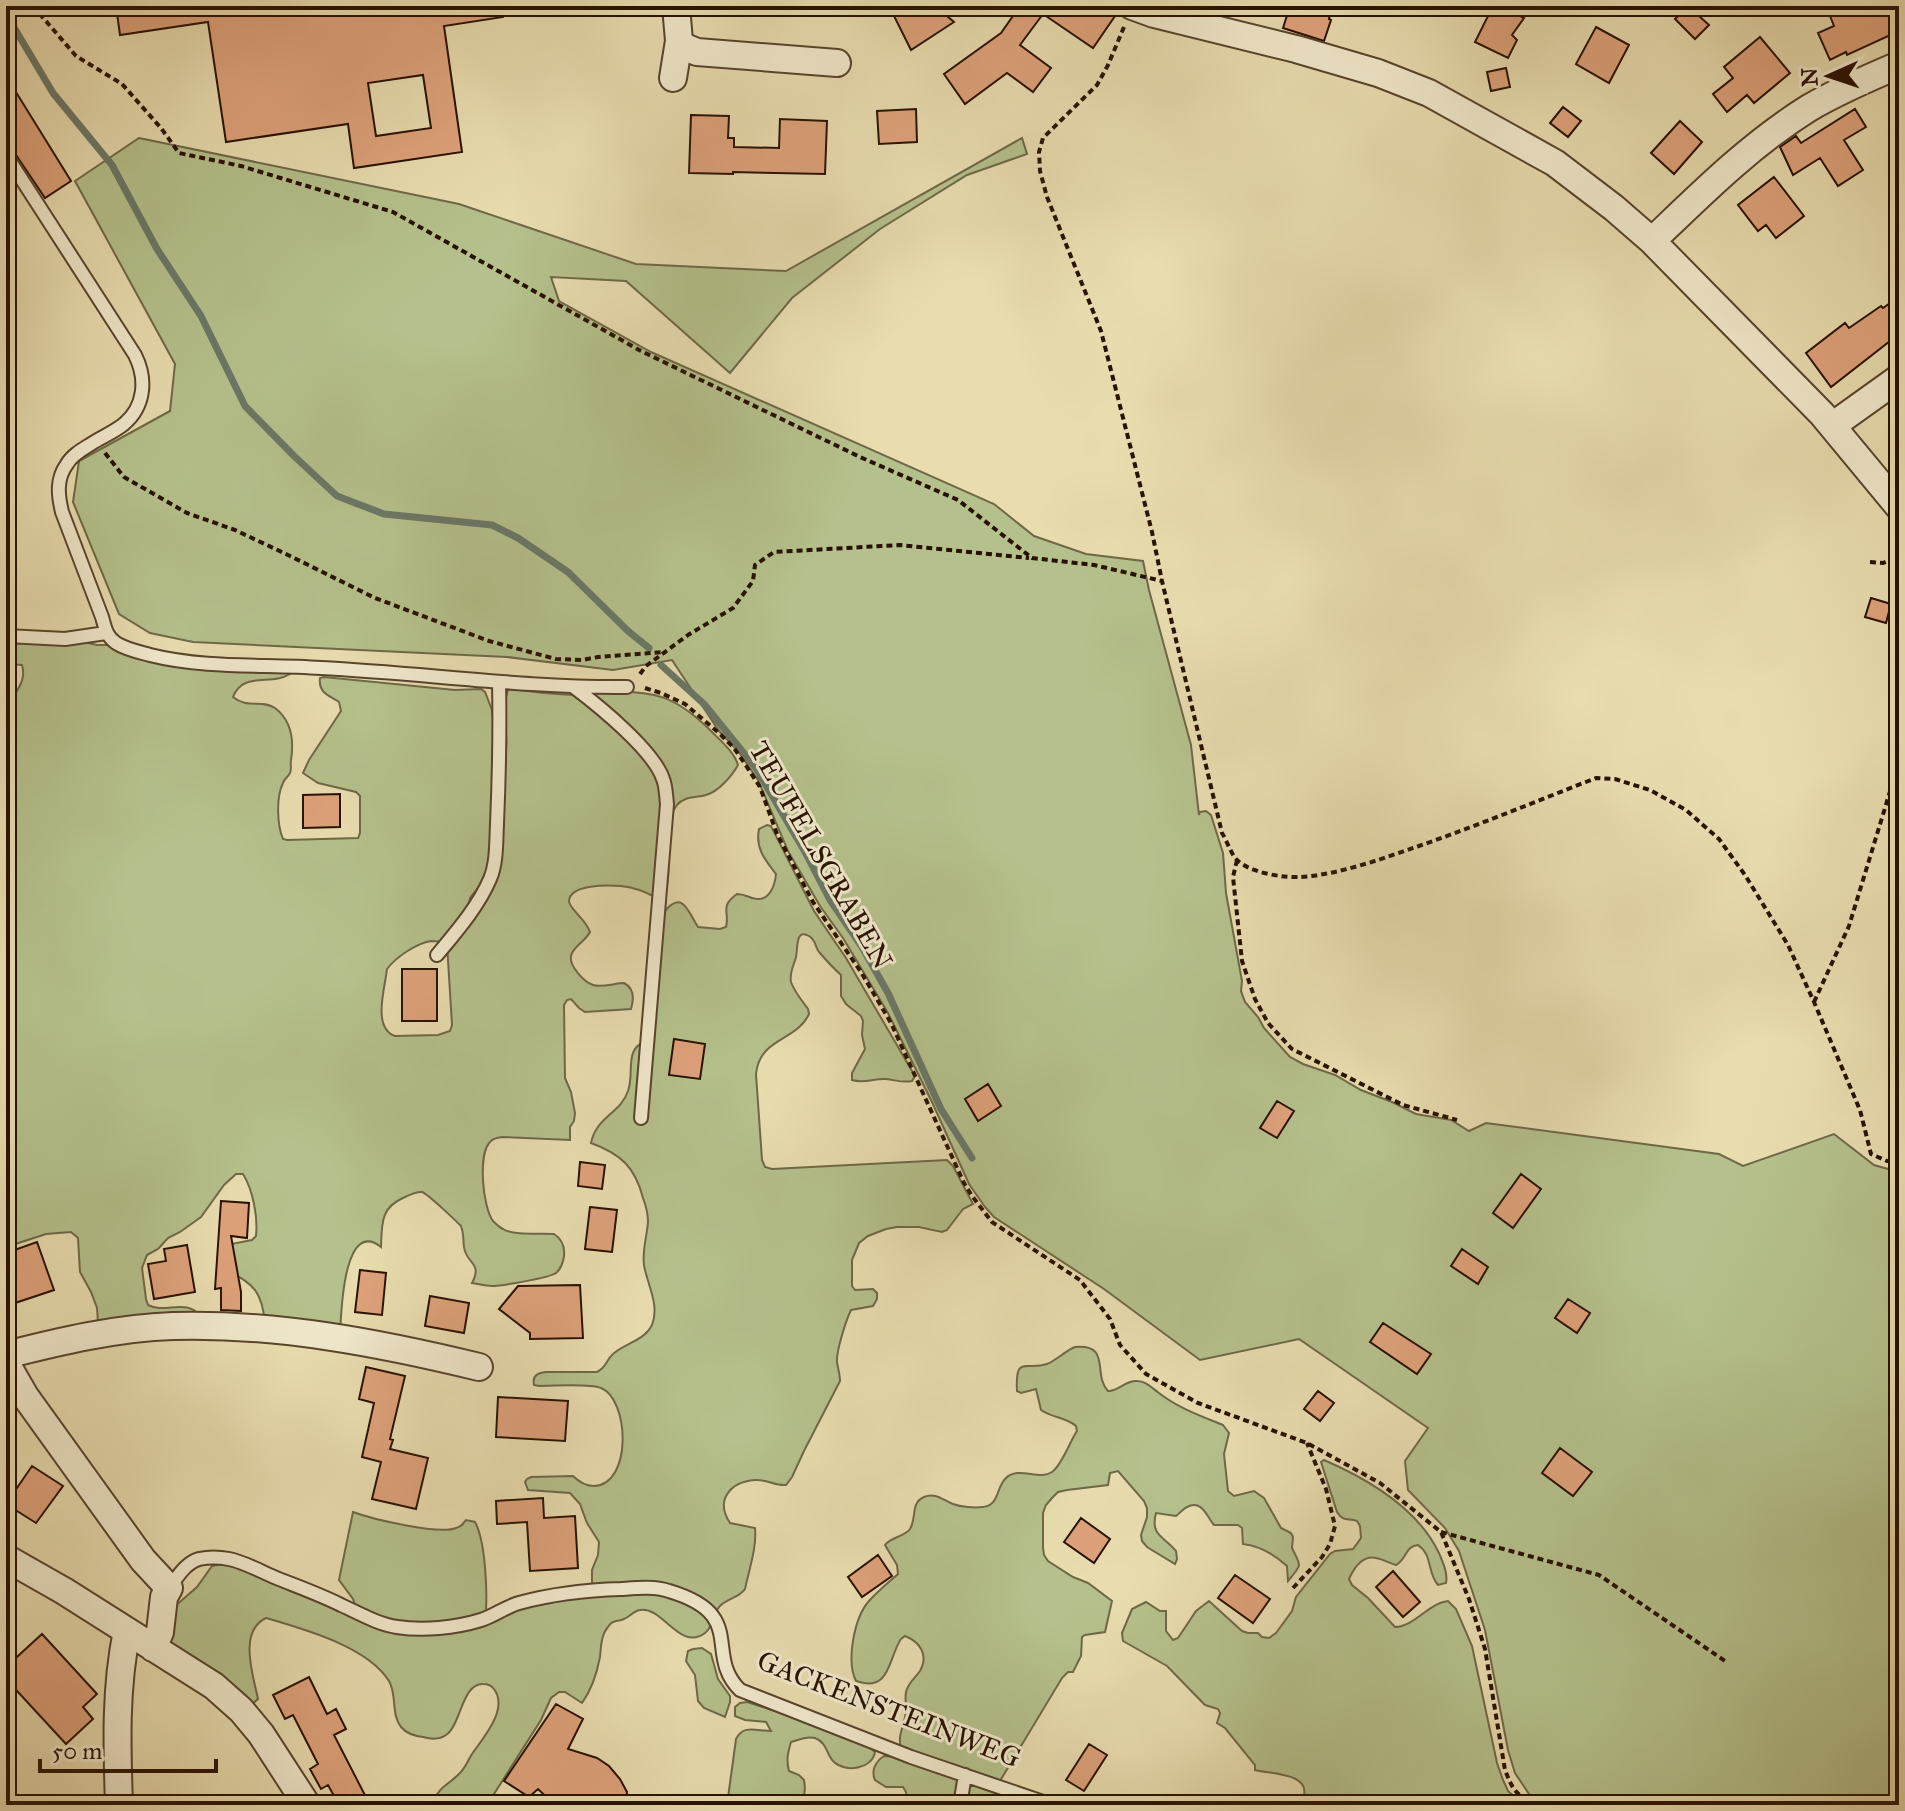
<svg xmlns="http://www.w3.org/2000/svg" width="1905" height="1811" viewBox="0 0 1905 1811" font-family="'IM FELL Great Primer',serif">
<rect width="100%" height="100%" fill="#e9ddb0"/>
<filter id="stains"><feTurbulence type="fractalNoise" baseFrequency=".0025" numOctaves="4"/><feColorMatrix values="0 0 0 0 .2 0 0 0 0 .09 0 0 0 0 .02 0 0 0 .5 -.17"/></filter>
<radialGradient id="worn" r=".72"><stop offset=".6" stop-color="#630" stop-opacity="0"/><stop offset="1" stop-color="#630" stop-opacity=".3"/></radialGradient>
<path fill="#b5c18c" stroke="#6e6946" stroke-width="2" fill-rule="evenodd" d="M139,138L459,204L636,264L786,271L1022,138L1027,154L967,175L880,229L792,298L730,373L626,281L551,277L559,301L651,352L994,504L1034,536L1086,554L1143,561L1149,590L1191,745L1199,815L1200,812L1206,811L1211,815L1223,853L1226,893L1242,981L1241,991L1245,1002L1258,1017L1264,1028L1290,1057L1303,1064L1335,1075L1361,1090L1392,1102L1416,1114L1451,1120L1469,1131L1486,1123L1719,1154L1743,1166L1834,1134L1874,1165L1899,1172V1805H1545L1529,1794L1515,1773L1508,1750L1485,1630L1459,1551L1445,1528L1408,1490L1405,1461L1428,1428L1299,1339L1200,1360L1104,1289L994,1217L985,1207L969,1184L932,1102L888,1013L843,938L820,906L788,851L758,780L738,751L719,731L672,660L613,670L507,657L193,642L150,633L119,614L73,502L79,461L170,411L175,364L75,181Z
M6,641L84,642L97,645H109L136,655L289,670L290,674C271,686 243,671 233,697C247,709 262,699 275,708C292,721 294,741 291,760C290,764 292,769 290,773C288,777 284,779 283,783C276,797 277,825 283,839L287,840L358,838L360,833V796L356,792L318,783L303,773L309,760L341,711L339,702C329,695 318,693 320,678L324,677L455,690L481,689L485,692L492,710L495,740L490,866L485,879L470,898L469,907L495,878L503,763C512,739 499,714 508,690L512,689C532,692 554,694 574,695C584,695 595,692 605,692C654,690 676,696 711,731C721,741 734,752 738,765C732,776 718,792 706,795C696,798 684,796 677,805C660,827 674,869 665,893L657,898C646,892 633,887 621,886C608,885 570,884 569,901C569,909 586,919 590,932C585,942 573,946 571,956C569,966 584,982 593,985C602,988 615,983 624,983C634,988 634,999 631,1009L585,1012L579,1008L571,999L567,1000L564,1005L565,1078L571,1092L575,1113L574,1121L570,1127V1140L502,1137C498,1138 494,1138 491,1141C477,1153 483,1208 493,1221C495,1223 501,1228 503,1229C514,1236 541,1233 554,1234C562,1239 565,1246 564,1256C563,1263 561,1269 556,1273C549,1278 501,1286 492,1286C485,1286 479,1284 472,1283C483,1262 466,1264 464,1247C463,1239 464,1234 461,1226C456,1221 428,1194 422,1192C416,1191 408,1196 403,1198C380,1208 382,1225 381,1247C343,1217 341,1316 340,1335L265,1325C263,1293 254,1283 226,1270L231,1244L252,1240L256,1236C258,1217 253,1190 243,1174H236L224,1185L201,1217L180,1232L168,1238L158,1249L147,1255L142,1268L146,1299L148,1305C165,1314 187,1298 200,1316L98,1323L97,1308L91,1292L80,1272L78,1238L71,1232L46,1234L6,1247V764C9,745 3,725 9,706C15,691 27,682 22,665L6,664ZM431,941L445,942L447,944L452,1025L450,1031L438,1035L395,1036C372,1028 385,988 387,969C396,957 417,943 431,941Z
M767,825L771,826L814,911L846,958L915,1076L912,1081C902,1083 896,1080 886,1079C874,1078 864,1084 852,1080V1073L865,1049L862,1035L863,1021L861,1016L846,1004L841,996V975C833,968 826,960 819,952C815,947 816,940 809,936C795,928 798,949 796,957C794,965 789,973 791,982C794,991 802,1001 808,1009L809,1014C796,1042 760,1037 756,1074L762,1160L765,1167L772,1169L947,1160L953,1166L973,1204L963,1209L947,1230L942,1232L919,1227H897L886,1229L868,1236L859,1243L852,1260V1286L855,1290L873,1289L877,1293V1299L873,1306L851,1310C846,1320 836,1352 837,1362C838,1369 840,1374 840,1381L804,1451L792,1477L786,1485C775,1486 766,1479 755,1480C730,1482 715,1500 730,1523L755,1528C757,1547 749,1570 745,1589C739,1598 728,1598 720,1606C713,1613 714,1626 705,1633C680,1652 663,1606 640,1610C633,1611 630,1617 624,1619C617,1622 612,1620 608,1627C601,1635 601,1647 600,1657C597,1673 592,1689 582,1703L565,1692H559L551,1698L541,1720L487,1805H432C438,1787 447,1786 459,1774C465,1769 468,1760 472,1754C483,1738 509,1709 494,1689C491,1685 487,1684 483,1684C462,1683 461,1725 446,1735C439,1740 430,1739 423,1737C415,1736 406,1733 401,1727C391,1715 397,1694 389,1681C367,1646 303,1629 266,1618C238,1631 253,1675 258,1699L252,1704L173,1656L169,1626L174,1607L197,1587L212,1566L230,1563L356,1608L353,1599L339,1580L353,1512C372,1519 439,1535 456,1528C461,1527 463,1524 466,1520L475,1522C486,1542 488,1598 485,1621L518,1609L592,1595V1570L598,1555L599,1542L587,1523L580,1504L570,1493L528,1490L525,1482L527,1479L531,1477L573,1476C579,1482 585,1486 594,1486C633,1484 629,1399 601,1388C588,1383 555,1386 539,1386L534,1385C532,1375 538,1373 546,1372H597C607,1367 606,1360 613,1354C625,1343 644,1341 652,1325C660,1305 647,1284 644,1265C642,1250 647,1236 648,1222C648,1214 646,1206 643,1198C635,1167 621,1154 591,1143C596,1117 621,1113 628,1091C635,1072 623,1048 647,1041L664,912C683,889 688,912 698,927L720,929L726,927C730,911 719,907 737,894C745,894 749,898 757,899C770,900 775,885 776,874C765,860 755,848 759,829Z
M1075,1347C1112,1344 1092,1374 1108,1391C1120,1391 1125,1380 1137,1381C1146,1381 1152,1388 1159,1393C1178,1408 1201,1416 1223,1425L1229,1433L1224,1454L1228,1491L1234,1496L1254,1491L1264,1498L1281,1528L1291,1533L1293,1537L1292,1548C1301,1567 1303,1563 1288,1581L1287,1566C1275,1555 1260,1546 1243,1544L1242,1528L1238,1525H1214C1207,1517 1202,1499 1187,1507C1183,1509 1180,1513 1176,1516L1156,1513C1150,1536 1164,1536 1176,1551L1177,1559L1175,1564L1147,1547L1142,1541L1141,1535L1147,1517V1508L1144,1501L1118,1471L1110,1473L1108,1485L1067,1490L1058,1492L1052,1498L1046,1505L1043,1513V1548L1044,1555L1048,1561L1073,1577L1088,1583L1112,1601L1105,1632L1085,1635L1082,1637L1081,1656L1073,1672H1068L1062,1678L1003,1776L1000,1781L1002,1785L901,1748C897,1735 905,1724 906,1711C906,1705 905,1698 906,1692C908,1683 915,1678 920,1671C929,1655 920,1642 905,1636L901,1639C888,1658 891,1693 856,1681C846,1661 854,1618 869,1601C878,1591 888,1583 898,1574L897,1565L885,1545C891,1537 904,1537 910,1529C917,1518 910,1503 924,1497C935,1492 943,1500 953,1504C961,1507 974,1508 983,1507C999,1505 996,1489 1005,1479C1018,1465 1039,1481 1052,1472C1060,1467 1069,1445 1074,1436L1077,1431L1076,1426C1066,1417 1052,1418 1041,1410L1036,1389L1021,1393L1017,1391C1015,1354 1026,1371 1047,1364C1057,1360 1065,1351 1075,1347Z
M1324,1460C1368,1479 1418,1509 1439,1553C1443,1563 1448,1573 1446,1583L1438,1585C1427,1573 1433,1555 1418,1545C1405,1546 1407,1559 1396,1565C1388,1563 1383,1559 1376,1558C1362,1555 1354,1568 1349,1579L1352,1585L1368,1598L1395,1627C1416,1626 1428,1603 1448,1601L1456,1609L1472,1646L1497,1763L1503,1780L1508,1791L1520,1802L1518,1805H1296C1301,1801 1303,1802 1304,1795C1309,1773 1269,1774 1255,1770V1765L1225,1728L1217,1723L1220,1713L1218,1709L1205,1705L1167,1666L1123,1641L1122,1633L1132,1609L1146,1602L1160,1611H1166V1631L1173,1640L1178,1638L1196,1611L1209,1601L1242,1631L1248,1633H1258L1262,1637L1269,1638L1276,1633L1292,1611L1296,1597L1330,1554L1335,1551L1353,1549L1361,1538L1360,1526L1357,1521C1348,1518 1343,1522 1337,1512L1321,1462Z
M702,1648L711,1654L718,1679L730,1696V1702L725,1717L704,1708L698,1701L695,1675L686,1661L688,1651L693,1649Z
M747,1702C776,1711 805,1721 834,1733C847,1738 864,1742 875,1752C872,1769 846,1773 834,1762C826,1755 828,1743 815,1738C807,1736 798,1740 791,1742C788,1752 786,1760 789,1771L799,1775L804,1780C806,1791 805,1798 796,1805H727L736,1739C743,1724 757,1731 771,1731L766,1722L745,1720L735,1716V1707L740,1703Z
M884,1756L895,1757L1038,1805H908L906,1792L903,1787H886L875,1780C871,1771 875,1762 884,1756Z"/>
<g fill="none" stroke-linecap="round" stroke-linejoin="round">
<path stroke="#6a7867" stroke-width="7" d="M6,14L53,93L112,165L157,249L201,316L245,406L294,456L337,496L384,514L492,525L518,538L568,572L628,631L649,648
M661,665L704,704L756,768L805,852L830,900L862,947L888,993L941,1109L972,1158"/>
</g>
<path fill="#dea27b" stroke="#271100" stroke-width="2" fill-rule="evenodd" d="M116,6H502L503,17L444,26L462,152L354,168L348,124L226,142L208,22L120,35ZM423,75L431,128L376,136L368,83Z
M902,6H935L954,22L911,50L894,16Z
M1020,6H1099L1115,16L1093,48L1043,14L1020,45L1051,68L1033,92L1007,73L965,104L944,74L1001,33Z
M1290,6H1332L1329,19L1331,20L1324,41L1283,28Z
M1493,6H1501L1524,18L1512,35L1517,40L1508,58L1475,42Z
M1688,6L1709,25L1695,39L1675,19Z
M1851,6H1885L1897,32L1847,55L1846,52L1830,60L1818,33L1834,26L1830,16Z
M1596,27L1629,45L1609,83L1576,64Z
M1760,37L1790,73L1754,103L1747,95L1727,112L1713,94L1733,78L1724,67Z
M1506,68L1510,87L1491,91L1487,72Z
M6,76L71,181L45,198L6,140Z
M1563,107L1581,121L1568,137L1550,123Z
M916,109L917,142L879,144L877,111Z
M1855,109L1866,127L1844,140L1863,170L1838,186L1820,158L1793,175L1780,147L1796,136L1801,143Z
M691,115L729,116L728,138H734V147L779,148L780,119L827,121L825,174L733,172V174L689,173Z
M1680,121L1702,142L1674,174L1651,153Z
M1774,177L1804,216L1776,238L1766,225L1758,231L1738,205Z
M1899,297V334L1831,387L1806,353L1845,323L1849,328L1881,306L1883,308Z
M1871,598L1891,604L1886,623L1865,617Z
M340,794V827L303,828V795Z
M402,969H437V1021H402Z
M674,1039L705,1044L700,1079L669,1075Z
M988,1084L1001,1106L978,1121L965,1099Z
M1277,1101L1294,1111L1277,1138L1260,1128Z
M580,1162L605,1165L602,1189L578,1186Z
M1521,1174L1541,1189L1513,1228L1493,1213Z
M221,1201L249,1203L247,1238L231,1236L241,1292V1311L221,1310V1288L215,1289Z
M590,1207L617,1210L612,1252L585,1249Z
M37,1242L54,1290L6,1306V1278L11,1276L6,1261V1253Z
M187,1245L195,1292L154,1299L148,1264L166,1261L164,1249Z
M1462,1249L1488,1267L1478,1284L1451,1266Z
M360,1270L386,1273L382,1315L355,1312Z
M580,1285L583,1338L530,1339V1333L499,1309L518,1286Z
M430,1296L469,1303L464,1333L425,1326Z
M1568,1299L1590,1313L1577,1333L1555,1318Z
M1383,1323L1431,1354L1417,1374L1370,1342Z
M366,1367L405,1376L390,1439L393,1440L390,1449L428,1458L416,1509L372,1499L381,1462L362,1457L374,1403L359,1399Z
M1318,1391L1334,1403L1320,1421L1304,1409Z
M498,1397L568,1401L565,1441L496,1437Z
M1560,1448L1592,1472L1573,1496L1542,1473Z
M32,1466L63,1486L36,1523L6,1504Z
M543,1498L544,1518L575,1516L578,1568L530,1571L527,1522L497,1524L496,1501Z
M1081,1518L1110,1539L1094,1563L1064,1542Z
M878,1555L892,1576L862,1597L848,1577Z
M1393,1571L1420,1602L1403,1617L1376,1587Z
M1235,1575L1270,1599L1253,1623L1218,1598Z
M42,1634L97,1694L83,1707L93,1719L66,1744L6,1679V1667Z
M309,1677L327,1714L336,1709L346,1729L334,1735L370,1805H339L328,1785L321,1789L310,1769L318,1764L293,1715L285,1719L273,1695Z
M556,1704L583,1719L568,1749L597,1758L609,1766L620,1779L627,1792L626,1805H555L538,1789L529,1797L504,1781Z
M1089,1744L1107,1755L1084,1791L1066,1780Z"/>
<g fill="none" stroke-linecap="round" stroke-linejoin="round">
<defs>
<path id="service" d="M6,155L135,355C147,379 145,406 124,424C114,432 102,437 91,444C83,449 72,455 67,464C56,479 58,495 62,512L102,617C105,627 106,636 116,643C125,649 139,652 150,655C206,669 264,664 321,668C423,673 524,688 627,687
M6,636L65,639L106,633
M575,688C599,706 654,751 663,779C666,786 666,796 667,804L641,1118
M437,955C456,932 478,907 490,879C497,863 496,842 497,824C499,777 500,729 499,682
M169,1588C177,1578 185,1563 199,1559C208,1557 219,1557 229,1559C244,1562 260,1571 274,1577C296,1586 319,1594 341,1605C359,1613 377,1624 397,1627C423,1631 455,1628 481,1620C494,1616 505,1607 519,1603C552,1594 587,1590 621,1589C636,1588 654,1586 669,1591C749,1615 703,1653 740,1690L911,1757L1052,1805
M960,1805L965,1775"/>
<path id="minor" d="M676,6L679,41L685,47L697,52L837,63
M1132,6L1154,14L1296,49L1378,73L1429,93L1555,163L1614,208L1652,241L1822,414L1899,507
M673,78L679,41
M1652,241C1702,193 1750,145 1809,108C1838,91 1868,78 1899,65
M1832,426L1899,378
M6,1355C61,1341 116,1328 173,1326C276,1323 380,1343 479,1367
M6,1363L25,1396L143,1560L169,1588L164,1597L160,1632L153,1648
M6,1558L64,1591L214,1686L241,1710L261,1734L307,1805
M119,1805C117,1747 115,1688 127,1631"/>
</defs>
<use href="#service" stroke="#58442c" stroke-width="16"/>
<use href="#minor" stroke="#58442c" stroke-width="30"/>
<path stroke="#271100" stroke-width="4" stroke-dasharray="6 4" stroke-linecap="butt" d="M33,6L76,56L122,84L161,128L179,153L241,166L393,212L641,351L860,457L958,500L1032,558L1094,565L1162,581
M1124,27L1108,65L1097,85L1043,138L1039,152L1040,171L1047,197L1101,331L1152,532L1162,581L1222,833C1227,841 1231,854 1237,860C1250,873 1284,878 1301,877C1341,874 1381,859 1419,846C1479,825 1537,801 1596,778L1615,779L1650,790L1686,810L1719,839L1745,875L1788,945L1814,1002L1860,1110L1871,1154L1887,1161H1899
M105,453L124,477L187,513L235,530L286,554L375,598L489,641L556,659L582,660L598,657L664,652
M1870,562L1883,563L1899,556
M640,674L646,666L688,635L733,608L753,581L755,565L774,552L900,545L1029,558
M645,688L661,693L685,704L719,733L734,748L745,764L760,787L777,834L813,902L861,972L891,1023L964,1183L972,1196L992,1222L1080,1280L1110,1319L1120,1345L1146,1374L1198,1403L1307,1443L1380,1483L1441,1532L1469,1599L1485,1649L1505,1770C1513,1791 1516,1794 1535,1805
M1237,860L1233,877L1242,961L1255,999L1268,1023L1292,1049L1403,1105L1457,1120
M1814,1002L1849,926L1899,762
M1441,1532L1599,1575L1728,1663
M1293,1588L1322,1557L1330,1544L1335,1526L1326,1489L1307,1443"/>
<use href="#service" stroke="#f1e9cc" stroke-width="12"/>
<use href="#minor" stroke="#f1e9cc" stroke-width="26"/>
</g>
<g text-anchor="middle" dominant-baseline="central" stroke-width="6" stroke-linejoin="round" paint-order="stroke">
<g font-size="28" fill="#271100" stroke="#f1e9cc">
<text transform="translate(821 855) rotate(60)">TEUFELSGRABEN</text>
<text transform="translate(889 1709) rotate(21)">GACKENSTEINWEG</text>
</g>
</g>
<rect width="1905" height="1811" fill="none" stroke="#e9ddb0" stroke-width="32"/>
<rect x="8" y="8" width="1889" height="1795" fill="none" stroke="#271100" stroke-width="4"/>
<rect x="16" y="16" width="1873" height="1779" fill="none" stroke="#271100" stroke-width="2"/>
<g transform="translate(1829 76) rotate(267)" stroke="#f1e9cc" stroke-width="6" paint-order="stroke">
<path d="M0-6L14 30L0 20L-14 30Z" fill="#271100"/>
<text y="-12" font-size="22" font-weight="bold" text-anchor="middle" fill="#271100">N</text>
</g>
<path d="M40 1759v12h176v-12" fill="none" stroke="#271100" stroke-width="4"/>
<text x="52" y="1759" font-size="24" fill="#271100" stroke="#f1e9cc" stroke-width="6" paint-order="stroke">50 m</text>
<rect width="100%" height="100%" filter="url(#stains)"/>
<rect width="100%" height="100%" fill="url(#worn)"/>
</svg>
